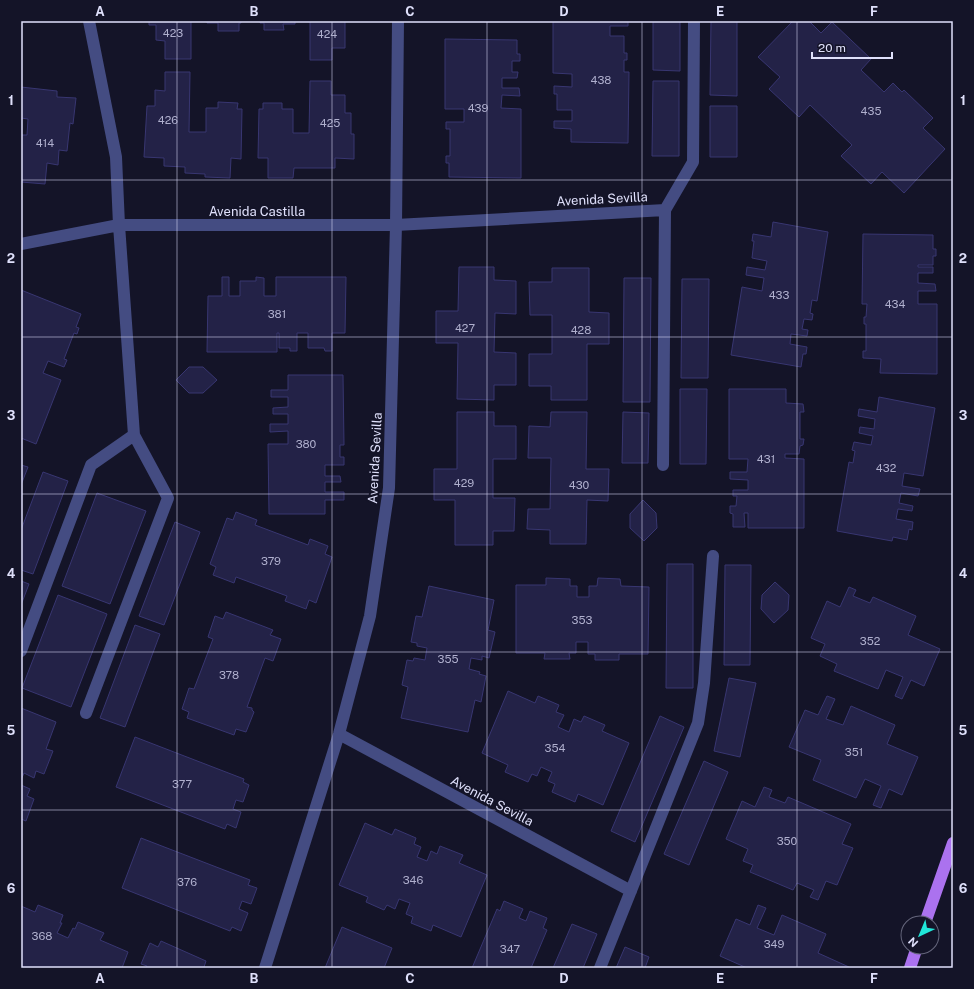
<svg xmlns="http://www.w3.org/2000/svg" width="974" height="989" viewBox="0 0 974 989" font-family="'Public Sans',sans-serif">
<rect width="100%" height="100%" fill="#141428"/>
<path fill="#232247" stroke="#383671" d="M149,21H191V59H165V41L156,40V25H149Z
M207,21H241V23H239V31H218V23H207Z
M260,21H295V24H283L284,30H264V23H260Z
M310,21H345V48H332V60H310Z
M553,21H628V26H610V36H624V53H627V60H624V72H629L628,143L571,142V129L554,128V121H572V110H557V94H554V86L572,87V74L553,73Z
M653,21H680V71L653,70Z
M711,21H737V96L710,95Z
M793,21H809L821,33L832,22L871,59L861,70L884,92L893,83L902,92L904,90L933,118L923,128L945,149L904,193L882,172L871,184L841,156L852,145L810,105L799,117L769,89L780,77L758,57Z
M445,39L517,40V54H520V61H512V72H518L517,78H502V88H519L520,96L502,95L501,108L521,109V178L449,177V163H446V156H450V129H446V122H464V109H445Z
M165,72H190L189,132H206V108H218V102L238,103L237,109H242L241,159L231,158L230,178L205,177V174L185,173V167L164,166V158L144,157L147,106H155V90L165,91Z
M310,81H331V95H345V113H351V134H354V159L335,158V168H294L293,178H268V158H258L259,109H263V103H282V109H293V133H309Z
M653,81H679V156H652Z
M21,87L57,91V97L76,98L73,124L70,123L67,151L59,150L58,165L47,163L45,184L21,182V135H27L28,119L21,118Z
M710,106H737V157H710Z
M773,222L828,232L817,301L812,300L810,313L813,314L812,320L804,319L802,329L808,330L807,336L791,334L790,344L807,347L806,354H803L801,367L731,355L742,287L762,291L764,278L746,275L747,267L765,270L767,261L752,258L754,241H752L753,234L771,237Z
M863,234L933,235V249H936V256H933V265H918V267H933V273H918V283L935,284L936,291H918V304H937V374L880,373L881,359L863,358V351H866V324H864V317H866L867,304H862Z
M459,267H494V280L516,281V314L495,313L494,352L516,353V385H494V400L457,399L458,343H436V311H458Z
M552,268H589V312L609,313V344H587V400H551V386H529V354H552V315H530L529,282H552Z
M222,277H229V296H240V281H256V277L264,278V296H276V277H346L345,333H332V351H325L324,348H308V333H297V351H290V348H279V333H277V352H207L208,296H222Z
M624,278H651L650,402H623Z
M682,279H709L708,378H681Z
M21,290L81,314L76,327L79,328L77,334L74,333L64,359L67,360L64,367L48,361L43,373L61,380L36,444L21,438Z
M189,367H203L217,380L203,393H189L176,380Z
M288,375H343L344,445H340V457H344V465H325V476H340L341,482H325V492H344V500H325V514H269L268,444H288V431L270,432V424H288V414H273V408L288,407V397H271V390H288Z
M680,389H707L706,464H680Z
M729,389H786V403L803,404L804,412H800V439H804L803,445L800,446L799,454H785V458L804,459V528H748V513H744L745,527H733V514L730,513V506H736L737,496H733V490H748V480L730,479V472H747L748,459H729Z
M879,397L935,408L923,476L904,473L902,486L920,489L918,496L901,493L899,503L913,506L912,511L898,509L896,519L913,522L912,530L909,529L907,540L893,537L892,541L837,531L849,462L853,463L855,451L852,450L854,442L871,445L873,436L859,433L860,427L874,429L875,419L858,416L859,409L877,412Z
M457,412H494V426H516V459H493V498H515L514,531H493V545H455V500H434V469H457Z
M551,412H587L586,469H609L608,501L587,500L586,544H550V530L527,529L528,509H550L551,458H528L529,426L550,427Z
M623,412L649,413L648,463H622Z
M21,465L28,467L21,485Z
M43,472L68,481L33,574L21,570V530Z
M97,493L146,511L110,604L62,586Z
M643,500L656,513L657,528L644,541L630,528V514Z
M236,512L257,520L255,525L308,545L310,539L328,546L325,554L332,557L316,603L309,600L306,609L285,601L287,596L236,577L234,583L213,575L216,567L210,564L227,518L233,520Z
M175,522L200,532L164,625L139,616Z
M667,564H693V688H666Z
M725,565H751L750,665H724Z
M546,578L570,579V586H577V597H589V586H597L598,578L620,579L621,586L649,587L648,654H619V660H595V654H588V642H576V653H569L570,659H544L545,653H516V585H546Z
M21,581L29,584L21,605Z
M775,582L789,595L788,610L774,623L761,609L762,595Z
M429,586L494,600L488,630L495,632L489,658L482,656V660L471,658L469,669L480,672L479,674L486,676L481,702L475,700L468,732L401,718L408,687L402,685L407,660L413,661L414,658L425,660L427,648L417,646V643L411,642L416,616L422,617Z
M849,587L856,590L853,596L870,603L873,597L916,616L908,635L940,649L924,686L911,680L902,699L895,696L903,677L886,670L878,689L834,671L837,664L820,656L825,644L811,638L827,601L840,607Z
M58,595L107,614L71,707L22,688Z
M226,612L273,630L270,635L281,639L273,661L265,658L247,707L252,708V710L254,712L246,732L236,729L234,735L187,718L189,712L182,709L189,688L194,689L213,639L208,637L215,616L223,619Z
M135,625L160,634L125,727L100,718Z
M729,678L756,683L740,757L714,751Z
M508,691L535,703L538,696L559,705L556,712L564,715L558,727L569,732L574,719L581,722L584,716L605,725L602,731L629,743L603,805L578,794L575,802L552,792L555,784L548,781L552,772L541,767L537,776L532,774L528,782L505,772L508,765L482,753Z
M827,696L835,699L826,719L843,725L851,706L895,725L887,744L918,757L902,795L889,789L881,808L873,805L881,786L865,779L856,798L813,780L821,760L789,747L805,710L818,715Z
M21,708L56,722L46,749L53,751L44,774L36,771L34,778L24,773L21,780Z
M660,716L684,727L635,842L611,831Z
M135,737L244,779L243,782L249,785L243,802L236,800L233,809L241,812L236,828L227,824L225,829L116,787Z
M704,761L728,772L689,865L664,854Z
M21,785L30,789L27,796L34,799L26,821L21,819Z
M764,787L772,790L769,797L785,803L788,797L851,824L842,844L853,848L837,885L826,881L818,900L810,897L814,890L797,883L793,890L750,872L753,865L743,861L748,849L726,839L742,801L755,807Z
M365,823L392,835L395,829L416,838L414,844L421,847L417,857L427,861L431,851L437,854L440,846L463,855L459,863L487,875L461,937L433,925L431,931L411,923L413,917L406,914L410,903L399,899L395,909L387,905L384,910L366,902L368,897L339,885Z
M141,838L250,880L248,885L257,888L251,904L242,901L239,909L248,913L241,931L232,927L230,931L122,888Z
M504,901L523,909L519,918L526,921L530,911L547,918L543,928L547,930L531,968H472L497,909L500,911Z
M38,905L63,915L60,923H62L57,933L68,938L73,928L75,929L78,922L104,933L100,940L128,952L122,968H21V906L35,912Z
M758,905L766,908L757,928L774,935L782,915L826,934L818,953L849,967L848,968H747L720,956L736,919L750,925Z
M572,924L597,934L583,968H553Z
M342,927L392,948L384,968H325Z
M161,941L206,961L204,967L207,968H146L147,966L141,964L150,943L158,947Z
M625,947L649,957L645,968H616Z"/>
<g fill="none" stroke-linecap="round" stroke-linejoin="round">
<path stroke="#444c82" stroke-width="12" d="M21,244L119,225H396L665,210
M663,465L665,210L693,162L694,21
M21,651L91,465L134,435
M86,713L168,498L134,435L119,225L116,157L89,21
M339,734L631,891
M265,968L339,734L370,616L389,488L396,225L398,21
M600,968L698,723L704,683L713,556"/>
<path stroke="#ab72ef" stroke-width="12" d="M925,923L953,843
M910,968L917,947"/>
</g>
<path fill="none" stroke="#dfe0fb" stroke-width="1" stroke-opacity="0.55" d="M177,21V968M332,21V968M487,21V968M642,21V968M797,21V968M21,180H953M21,337H953M21,494H953M21,652H953M21,810H953"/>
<g text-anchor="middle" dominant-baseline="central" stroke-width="4" stroke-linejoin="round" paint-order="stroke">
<g font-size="11" fill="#b0b0ce">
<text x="173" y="33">423</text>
<text x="327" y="34">424</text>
<text x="601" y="80">438</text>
<text x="478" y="108">439</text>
<text x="871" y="111">435</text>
<text x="168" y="120">426</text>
<text x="330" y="123">425</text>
<text x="45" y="143">414</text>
<text x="779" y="295">433</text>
<text x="895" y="304">434</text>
<text x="277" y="314">381</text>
<text x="465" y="328">427</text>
<text x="581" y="330">428</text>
<text x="306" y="444">380</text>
<text x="766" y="459">431</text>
<text x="886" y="468">432</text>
<text x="464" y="483">429</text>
<text x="579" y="485">430</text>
<text x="271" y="561">379</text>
<text x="582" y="620">353</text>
<text x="870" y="641">352</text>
<text x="448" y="659">355</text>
<text x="229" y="675">378</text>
<text x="555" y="748">354</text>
<text x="854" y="752">351</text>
<text x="182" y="784">377</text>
<text x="787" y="841">350</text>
<text x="413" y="880">346</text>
<text x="187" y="882">376</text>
<text x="42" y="936">368</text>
<text x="774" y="944">349</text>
<text x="510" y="949">347</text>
</g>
<g font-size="13" fill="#dfe0fb" stroke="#141428">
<text transform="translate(602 199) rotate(-3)">Avenida Sevilla</text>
<text x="257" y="211">Avenida Castilla</text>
<text transform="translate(375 458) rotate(-87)">Avenida Sevilla</text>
<text transform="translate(492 801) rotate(28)">Avenida Sevilla</text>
</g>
</g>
<rect width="974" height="989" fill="none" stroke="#141428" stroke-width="44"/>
<g transform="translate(920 935) rotate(224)"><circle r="19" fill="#141428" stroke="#65667c"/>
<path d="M0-3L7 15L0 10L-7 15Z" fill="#20e6d9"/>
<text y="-6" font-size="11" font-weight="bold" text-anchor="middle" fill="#dfe0fb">N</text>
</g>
<path d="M812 52v6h80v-6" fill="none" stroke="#dfe0fb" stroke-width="2"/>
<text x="818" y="52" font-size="12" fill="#dfe0fb" stroke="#141428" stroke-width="3" paint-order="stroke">20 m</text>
<rect x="22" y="22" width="930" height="945" fill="none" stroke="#dfe0fb" stroke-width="1.5"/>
<g font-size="13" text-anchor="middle" font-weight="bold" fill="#dfe0fb">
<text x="100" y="16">A</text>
<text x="254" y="16">B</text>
<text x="410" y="16">C</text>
<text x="564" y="16">D</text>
<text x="720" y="16">E</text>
<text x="874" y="16">F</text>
<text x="11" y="105">1</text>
<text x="963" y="105">1</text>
<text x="11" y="263">2</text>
<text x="963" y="263">2</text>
<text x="11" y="420">3</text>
<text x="963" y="420">3</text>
<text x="11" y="578">4</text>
<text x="963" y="578">4</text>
<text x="11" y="735">5</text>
<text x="963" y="735">5</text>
<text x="11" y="893">6</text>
<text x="963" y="893">6</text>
<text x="100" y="983">A</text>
<text x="254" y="983">B</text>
<text x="410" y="983">C</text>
<text x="564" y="983">D</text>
<text x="720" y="983">E</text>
<text x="874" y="983">F</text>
</g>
</svg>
